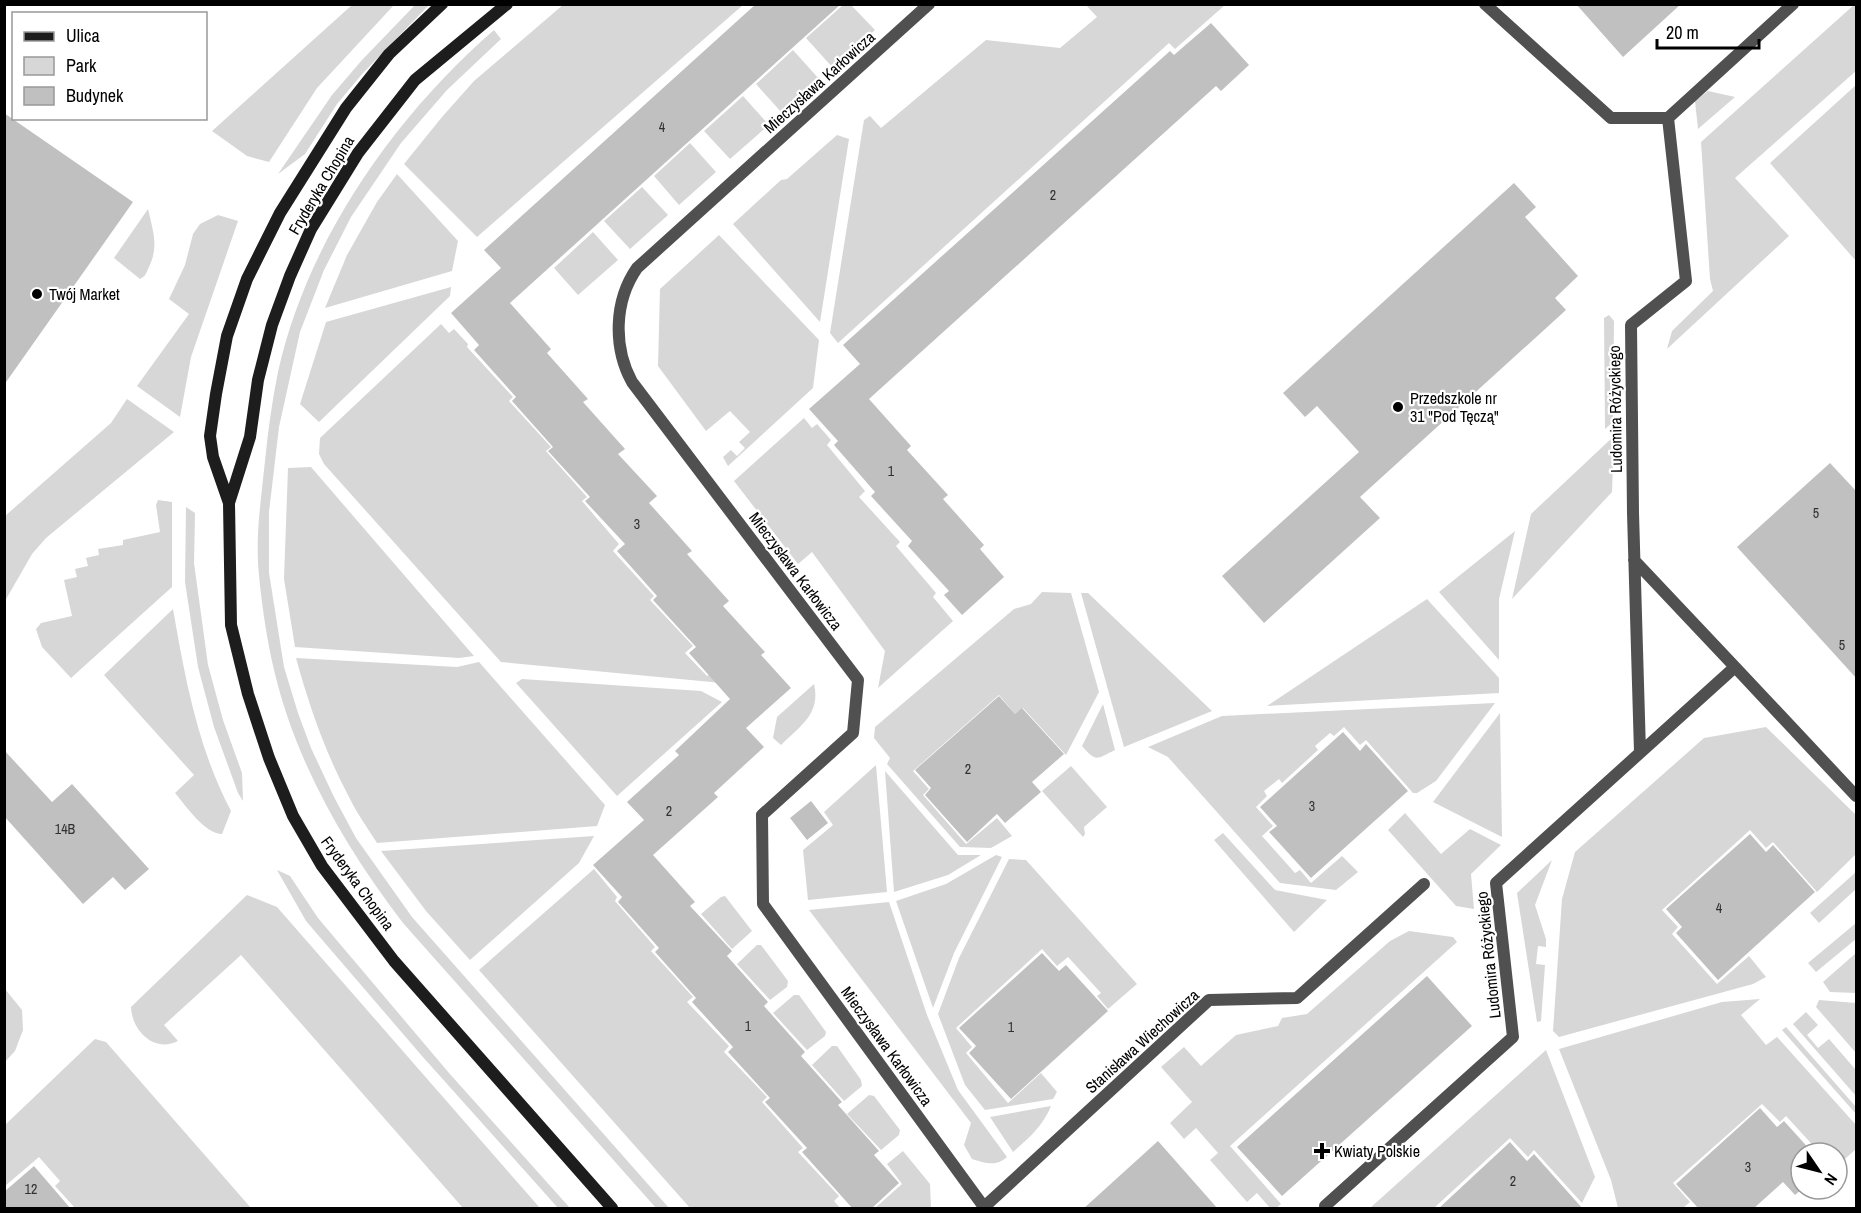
<svg xmlns="http://www.w3.org/2000/svg" width="1861" height="1213" viewBox="0 0 1861 1213" font-family="'Archivo Narrow',sans-serif">
<rect width="100%" height="100%" fill="#fff"/>
<path fill="#d7d7d7" d="M416,4L429,5L363,73L337,104L305,154L278,174L332,95L362,60Z
M564,4L743,5L477,237L404,164L442,117L474,81Z
M1855,4L1856,5V71L1735,178L1789,236L1667,349L1672,331L1713,291L1710,279L1701,142Z
M352,5H394L317,88L269,162L247,156L212,131Z
M843,5H851L875,30L833,68L806,38Z
M1086,5H1225L1175,49L1169,43L838,343L830,333L864,120L870,116L881,128L986,40L1060,48L1097,17Z
M494,30L501,39L447,90L401,143L351,217L324,270L300,332L279,427L269,512V573L284,667L298,713L311,748L334,797L356,838L412,917L669,1208H656L403,923C345,847 296,763 274,670C267,641 262,606 259,576C255,538 261,499 265,461C268,431 272,401 278,372C307,241 394,117 494,30Z
M793,50L820,80L782,113L756,84Z
M1856,85V261L1770,163Z
M1708,91L1735,97L1698,129L1695,101Z
M743,96L769,125L730,159L704,131Z
M837,135L849,139L820,322L733,224L781,180L787,179Z
M690,143L716,172L679,205L654,176Z
M397,174L458,241L452,271L325,308L347,255L377,202Z
M642,187L668,215L630,249L604,221Z
M148,209C153,231 159,246 149,267C146,273 146,276 140,279L114,258Z
M218,215L238,221L191,357L180,417L137,386L189,314L169,299L185,265L193,234L200,224Z
M593,232L618,260L578,295L554,268Z
M719,235L819,340L813,388L728,466L723,457L731,450L737,456L745,448L739,442L750,432L730,411L706,431L658,366L660,289Z
M451,287L450,296L319,422L300,404L326,322Z
M1609,315L1614,321L1613,422L1605,429L1604,318Z
M441,324L449,333L454,329L468,344L467,347L513,397L509,401L551,447L546,451L587,497L582,501L619,544L613,551L654,596L650,600L693,646L685,653L707,676L712,673L722,683L501,662L324,464L319,454L320,438Z
M127,399L174,432L46,538L32,554L5,601V516L111,423Z
M804,418L812,428L817,424L831,440L827,445L865,491L859,497L900,542L896,546L936,593L933,597L953,621L878,688L885,651L812,552L798,564L734,481Z
M1614,436L1612,492L1512,599L1531,514Z
M311,467L467,648L474,656L459,658L295,647L284,579L288,468Z
M158,500L172,502V587L71,678L42,647L36,629L41,623L72,616L64,580L77,577L75,569L88,566L86,558L99,555L98,549L123,545V540L160,532L156,505Z
M186,507L195,513L194,563L208,665L223,720L242,773L243,801L238,793L214,727L198,667L185,582Z
M1515,531L1499,599V660L1439,592Z
M1042,592L1071,593L1099,692L1066,755L1023,708L1015,714L999,695L913,771L929,789L923,795L966,844L997,818L1012,836L991,848L960,847L887,764L890,758L874,738L875,727L1014,609L1031,604Z
M1081,593H1088L1212,711L1124,747Z
M1427,599L1499,678V693L1267,706Z
M173,609C185,678 198,749 231,811L222,834C205,834 186,806 175,793L194,775L104,675Z
M296,658L457,667L479,662L605,805L597,826L377,843C367,827 356,812 348,795C325,752 309,705 296,658Z
M522,679L701,691L722,702L617,796L516,683Z
M814,684C821,714 800,726 781,745L773,738L777,717Z
M1495,703L1436,781L1417,793H1413L1366,740L1360,745L1344,727L1334,736L1330,733L1315,746L1318,750L1282,783L1279,779L1264,791L1267,796L1256,807L1273,826L1262,836L1295,873L1300,870L1311,883L1342,856L1358,872L1336,890L1280,883L1168,757L1148,747L1222,716Z
M1103,704L1115,750C1096,759 1097,763 1082,746Z
M1500,713L1502,837L1433,802Z
M1766,727L1856,815V854L1817,892L1773,842L1766,848L1750,830L1662,910L1678,927L1672,934L1717,984L1749,956L1766,977L1753,984L1559,1037L1553,1031L1562,899L1575,852L1704,738Z
M876,765L887,892L808,900L803,850L833,825L824,812Z
M1071,766L1107,807L1084,827L1085,834L1083,837L1042,791Z
M885,771L958,855H981L948,875L894,892Z
M1405,813L1441,854L1470,829L1501,845L1471,874L1474,909L1456,906L1388,830Z
M1223,833L1275,890L1327,900L1294,932L1214,840Z
M594,836L579,863L470,960L426,911L381,851Z
M996,855L1002,857L954,953L933,1008L896,901L946,884Z
M1009,859L1026,860L1137,984L1108,1009L1097,996L1101,993L1068,957L1057,966L1042,949L956,1028L972,1047L966,1053L1008,1103L1041,1073L1057,1092L1053,1099L985,1110L965,1085L938,1014L959,958Z
M1552,860L1535,905L1546,939V947L1538,946L1536,964L1545,965L1541,1021L1537,1022L1517,893Z
M594,869L617,897L615,901L655,947L651,951L693,997L687,1002L729,1046L724,1052L767,1097L762,1102L803,1148L798,1152L839,1196L834,1201L840,1208H690L479,970Z
M277,870L290,876L318,918L449,1073L570,1208H558L422,1056L306,921Z
M1856,872V889L1819,923L1810,913Z
M247,895L277,907L540,1208H463L241,955L164,1025L178,1041C154,1053 132,1031 131,1007Z
M725,896L752,931L732,949L701,914L721,897Z
M889,902L927,1015L958,1090L1007,1157C996,1167 985,1163 972,1159L964,1145L971,1123L809,910Z
M1856,923V939L1816,972L1808,963Z
M1409,931L1453,937L1457,942L1230,1146L1281,1204L1276,1208H1270L1257,1193L1247,1202L1210,1160L1218,1153L1196,1128L1184,1139L1170,1123L1192,1102L1161,1067L1184,1047L1201,1066L1236,1035L1278,1026L1282,1018L1307,1014L1390,941Z
M757,945H761L788,981L787,987L770,1000L737,964Z
M1856,953V993L1830,992L1823,982Z
M5,989L22,1010L23,1030L15,1051L5,1062Z
M794,995H799L826,1032L825,1036L807,1050L773,1013Z
M1760,999L1741,1015L1766,1045L1777,1037L1856,1125V1149L1837,1166V1153H1820L1786,1116L1780,1122L1762,1104L1673,1183L1690,1202L1683,1208H1618L1611,1180L1559,1049L1722,1002Z
M1819,1000L1856,1003V1053L1816,1007Z
M1806,1012L1818,1025L1807,1035L1818,1048L1829,1039L1856,1070V1096L1793,1024Z
M1786,1027L1856,1107V1114L1782,1030Z
M95,1039L106,1042L251,1208H75L55,1186L60,1181L39,1157L5,1186V1125Z
M832,1046H837L861,1080L862,1086L844,1101L812,1065Z
M1546,1050L1595,1177L1582,1203L1534,1150L1528,1157L1510,1138L1434,1208H1370Z
M869,1095L874,1096L900,1130L899,1135L881,1150L847,1114Z
M1051,1106C1043,1126 1029,1138 1013,1152L990,1117Z
M903,1151L930,1184L931,1208H875L902,1184L887,1164Z"/>
<path fill="#c0c0c0" d="M756,4H841L510,303L551,349L547,353L588,399L583,402L625,449L618,454L657,496L649,503L692,551L687,554L729,601L723,606L765,652L761,655L791,688L746,728L764,747L714,793L718,797L653,855L695,902L690,906L732,951L727,956L768,1002L764,1006L805,1052L801,1056L842,1102L838,1105L879,1151L874,1155L899,1183L871,1209H853L802,1152L807,1148L765,1102L770,1098L728,1052L733,1047L692,1002L696,998L655,952L659,948L618,902L622,897L593,865L644,820L627,802L679,755L675,751L730,699L689,653L696,647L653,600L657,596L617,551L625,544L585,501L590,497L548,451L553,447L512,401L516,397L474,350L479,345L451,313L501,268L484,250Z
M1576,4H1681L1623,57Z
M1211,23L1249,65L1221,91L1216,86L869,399L911,446L907,450L948,495L943,499L984,545L980,549L1004,577L962,615L944,595L949,591L908,546L912,541L871,496L875,492L834,445L838,441L809,409L860,364L843,345L1170,51L1174,55Z
M4,113L133,202L4,385Z
M1514,183L1536,207L1525,217L1578,276L1555,298L1566,310L1360,497L1380,518L1264,623L1222,576L1359,452L1317,406L1305,417L1283,393Z
M1830,463L1857,492V679L1737,547Z
M999,696L1015,714L1022,708L1064,754L1032,782L1041,792L1005,823L997,814L967,842L925,795L931,788L915,770Z
M1343,732L1360,751L1366,744L1408,791L1311,878L1269,832L1277,826L1260,807Z
M4,750L52,802L72,784L149,869L125,890L113,877L83,904L4,816Z
M811,801L828,823L807,840L790,818Z
M1750,834L1766,852L1773,845L1815,892L1718,980L1676,933L1682,927L1666,909Z
M1042,953L1059,971L1066,965L1108,1011L1011,1099L969,1053L976,1046L959,1028Z
M1427,976L1472,1026L1282,1196L1237,1147Z
M1760,1108L1777,1127L1784,1121L1813,1153H1801L1802,1189L1795,1195L1783,1182L1753,1209H1699L1676,1184Z
M1158,1141L1218,1209H1083Z
M1510,1142L1527,1161L1534,1154L1583,1209H1438Z
M34,1166L71,1209H4V1192Z"/>
<g fill="none" stroke-linecap="round" stroke-linejoin="round">
<path stroke="#505050" stroke-width="12" d="M929,4L637,268C614,301 613,347 632,382L858,680L853,733L762,815L763,904L984,1207
M1485,4L1611,118H1668
M1668,118L1793,4
M1634,560L1735,667
M1640,752L1633,513L1631,325L1686,281L1668,118
M1325,1206L1513,1037L1496,883L1735,667L1856,796
M983,1208L1209,1000L1297,998L1424,884"/>
<path stroke="#1d1d1d" stroke-width="12" d="M442,4L389,54L346,108L280,213L247,279L227,336L216,394L210,436L213,457L229,503L231,625L248,694L269,758L293,816L322,866L394,961L612,1208
M229,503L250,437L258,380L272,325L290,276L311,229L358,153L415,80L507,4"/>
</g>
<g fill="#000" stroke="#fff" stroke-width="2">
<circle cx="37" cy="294" r="6"/>
<circle cx="1398" cy="407" r="6"/>
<path d="M1319 1142h6v6h6v6h-6v6h-6v-6h-6v-6h6z"/>
</g>
<g text-anchor="middle" dominant-baseline="central" stroke-width="4.5" stroke-linejoin="round" paint-order="stroke">
<g font-size="14" fill="#303030">
<text x="662" y="127">4</text>
<text x="1053" y="195">2</text>
<text x="891" y="471">1</text>
<text x="1816" y="513">5</text>
<text x="637" y="524">3</text>
<text x="1842" y="645">5</text>
<text x="968" y="769">2</text>
<text x="1312" y="806">3</text>
<text x="669" y="811">2</text>
<text x="65" y="829">14B</text>
<text x="1719" y="908">4</text>
<text x="748" y="1026">1</text>
<text x="1011" y="1027">1</text>
<text x="1748" y="1167">3</text>
<text x="1513" y="1181">2</text>
<text x="31" y="1189">12</text>
</g>
<g font-size="16" fill="#000" stroke="#fff">
<text transform="translate(819 82) rotate(-42)">Mieczysława Karłowicza</text>
<text transform="translate(321 185) rotate(-59)">Fryderyka Chopina</text>
<text transform="translate(1615 409) rotate(-91)">Ludomira Różyckiego</text>
<text transform="translate(796 571) rotate(53)">Mieczysława Karłowicza</text>
<text transform="translate(358 883) rotate(54)">Fryderyka Chopina</text>
<text transform="translate(1488 955) rotate(-96)">Ludomira Różyckiego</text>
<text transform="translate(1142 1041) rotate(-42)">Stanisława Wiechowicza</text>
<text transform="translate(887 1046) rotate(54)">Mieczysława Karłowicza</text>
</g>
<g font-size="16" fill="#000" stroke="#fff" text-anchor="start">
<text x="49" y="294">Twój Market</text>
<text x="1410" y="398">Przedszkole nr<tspan x="1410" dy="18">31 "Pod Tęczą"</tspan></text>
<text x="1334" y="1151">Kwiaty Polskie</text>
</g>
</g>
<rect width="1861" height="1213" fill="none" stroke="#000000" stroke-width="12"/>
<rect x="12" y="12" width="195" height="108" fill="#ffffff" stroke="#999999" stroke-width="1.5"/>
<rect x="24" y="32" width="30" height="9" fill="#1d1d1d" stroke="#999999" stroke-width="1.5"/>
<text x="66" y="42" font-size="18" fill="#000000">Ulica</text>
<rect x="24" y="57" width="30" height="18" fill="#d7d7d7" stroke="#999999" stroke-width="1.5"/>
<text x="66" y="72" font-size="18" fill="#000000">Park</text>
<rect x="24" y="87" width="30" height="18" fill="#c0c0c0" stroke="#999999" stroke-width="1.5"/>
<text x="66" y="102" font-size="18" fill="#000000">Budynek</text>
<g transform="translate(1819 1171) rotate(125)"><circle r="28" fill="#ffffff" stroke="#999999" stroke-width="1.5"/>
<path d="M0-4.5L10 22L0 15L-10 22Z" fill="#000000"/>
<text y="-9" font-size="16" font-weight="bold" text-anchor="middle" fill="#000000">N</text>
</g>
<path d="M1657 39v9h102v-9" fill="none" stroke="#000000" stroke-width="3"/>
<text x="1666" y="39" font-size="18" fill="#000000" stroke="#ffffff" stroke-width="4.5" paint-order="stroke">20 m</text>
</svg>
